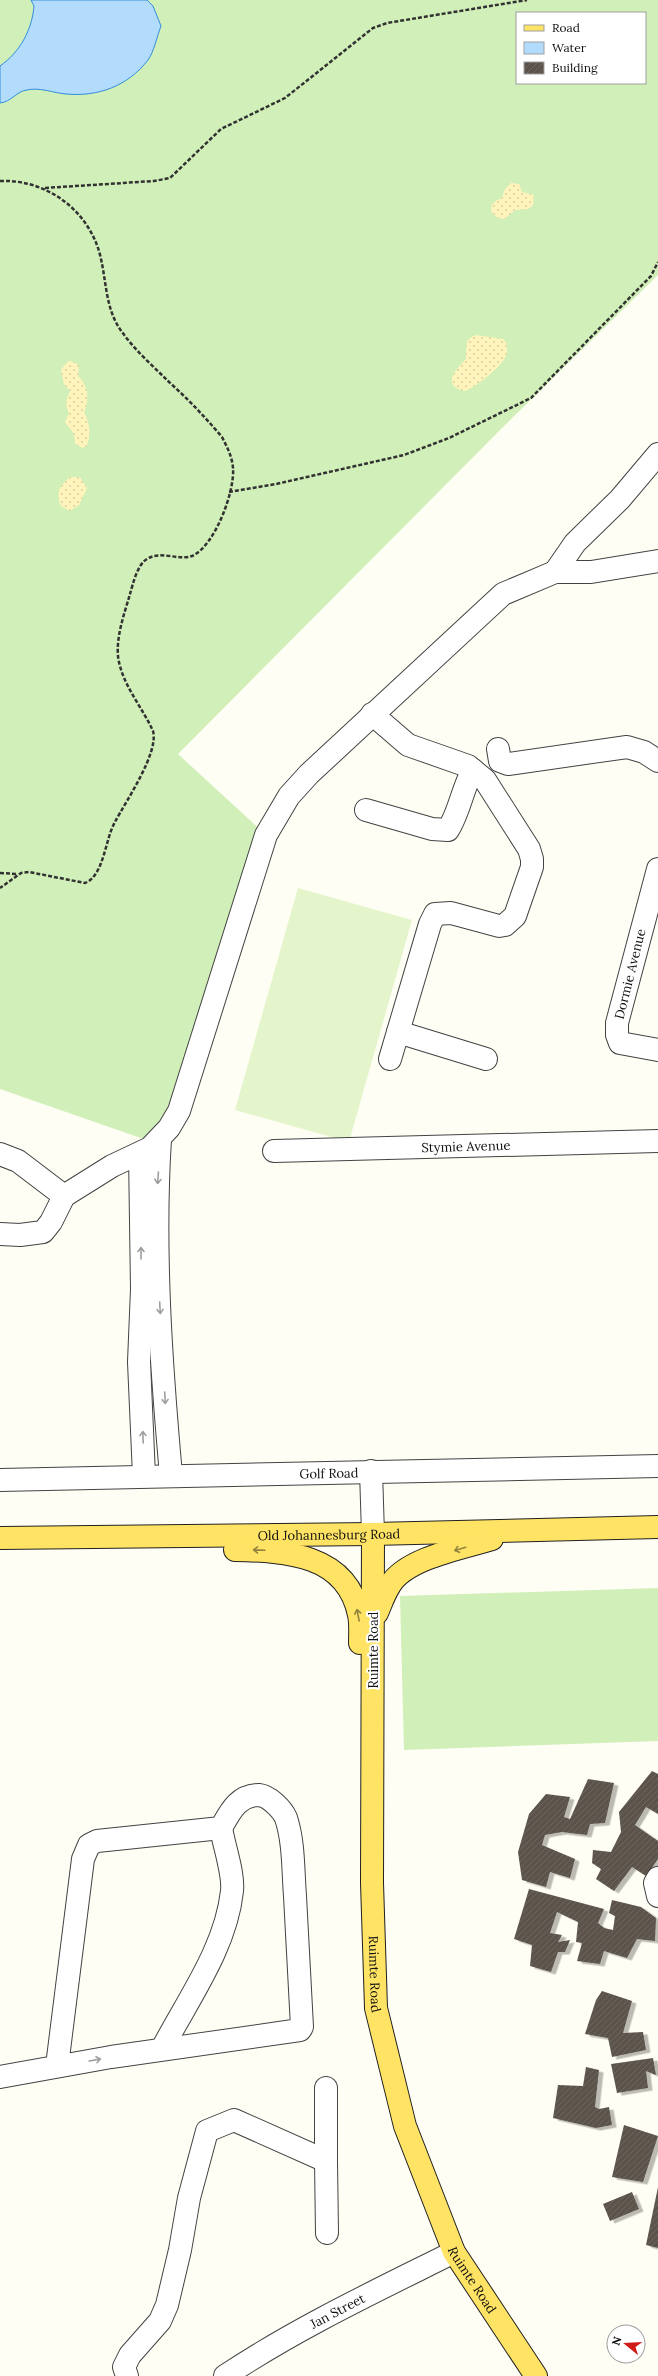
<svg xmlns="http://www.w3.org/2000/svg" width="658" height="2376" viewBox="0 0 658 2376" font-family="Lora,serif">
<defs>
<pattern id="sand-dots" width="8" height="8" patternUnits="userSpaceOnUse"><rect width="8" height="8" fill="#fff4bc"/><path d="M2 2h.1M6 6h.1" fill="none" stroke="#dad0a1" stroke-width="1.8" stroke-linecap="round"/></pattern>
<pattern id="building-hatch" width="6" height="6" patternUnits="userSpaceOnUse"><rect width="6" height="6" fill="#5b524b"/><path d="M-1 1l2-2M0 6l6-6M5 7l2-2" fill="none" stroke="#6d6661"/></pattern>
<filter id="shadow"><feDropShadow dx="4.5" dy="2.5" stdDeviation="0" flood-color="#0004"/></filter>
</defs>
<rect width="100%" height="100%" fill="#fffef4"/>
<path fill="#d1efb8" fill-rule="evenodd" d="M0,0H658V275L503,427L178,754L266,835L155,1143L0,1089ZM517,13H645V83H517Z
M658,1588V1741L404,1750L400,1596Z"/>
<path fill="url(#sand-dots)" d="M511,183L519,184L522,192L534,195L533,205L528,209L515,210L505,219L498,218L492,213C489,204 495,201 502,198L505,189Z
M476,335L503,339C508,344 508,350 506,356C503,365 473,390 464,391C441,385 456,369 466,359C467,347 463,340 476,335Z
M71,361L79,365L78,376C88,385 90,400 84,412C90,424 91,433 87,446L82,448L75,443L74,434L65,422L69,413C64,402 67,400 70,391L64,384L61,370L67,362Z
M70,477H80L87,488L79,505L70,511L61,506C55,492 60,486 70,477Z"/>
<path fill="#e4f5cb" d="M298,888L412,920L349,1142L235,1110Z"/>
<path fill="#b3dcfc" stroke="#328ddb" d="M31,0H147L153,6L161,26C157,36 154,52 148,60C128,86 98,97 66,94C53,93 40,87 27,90C17,91 11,102 0,103V66C20,52 32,30 34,6Z"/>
<path fill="url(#building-hatch)" filter="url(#shadow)" d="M652,1771L658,1774V1814L646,1807L635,1825L658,1841V1859L646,1876L632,1867L614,1891L596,1879L601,1869L592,1863L593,1850L611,1852L621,1832L619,1812Z
M588,1779L614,1783L605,1823L590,1824L587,1835L562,1832L545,1835L542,1845L575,1859L570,1878L550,1872L546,1887L522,1880L518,1852L529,1814L546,1794L570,1797L564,1817L570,1819Z
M529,1889L604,1909L598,1923L604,1928L613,1930L615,1916L609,1913L612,1900L641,1907L656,1918L655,1941L637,1939L627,1958L604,1951L600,1964L577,1961L582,1943L576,1942L578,1922L557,1912L550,1933L562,1935L558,1942L570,1940L565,1952H558L551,1972L530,1966L532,1945L514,1939Z
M602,1991L632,2001L623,2033L643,2032L646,2050L612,2057L608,2038L585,2034L596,2000Z
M653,2058L656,2075L646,2071L648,2088L617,2093L611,2064Z
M586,2067L599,2070L595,2107L599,2109L609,2107L612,2125L596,2128L553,2118L558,2085L583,2086Z
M624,2125L658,2136L643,2182L612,2177Z
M658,2187V2248L646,2245Z
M632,2192L639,2209L610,2221L603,2204Z"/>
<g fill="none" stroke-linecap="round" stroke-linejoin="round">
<defs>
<g id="minor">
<path d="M555,572L575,543L620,499L658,454"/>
<path d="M372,714L408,745L468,766L485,780L529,849L532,859V867L515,916L505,925L499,926L451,913L435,914L430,924L390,1059"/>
<path d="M498,749L500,761L508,764L627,747L644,752L658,761"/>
<path d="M366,810L432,829L448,830C460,811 462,789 473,770"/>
<path d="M658,869L617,1023V1035L620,1043L658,1050"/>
<path d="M398,1032L486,1059"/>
<path d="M160,1139C153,1250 161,1364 171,1475"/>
<path id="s1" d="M274,1151L658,1141"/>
<path d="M0,1154L18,1161L64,1196"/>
<path d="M140,1154L142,1289L139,1362L144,1476"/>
<path d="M0,1234L20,1235L43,1232L51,1222L64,1196L112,1166L150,1148L169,1128L179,1111L266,835L289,796L309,774L503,594L555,572H591L658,561"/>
<path d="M371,1471L373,1534"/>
<path id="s2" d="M0,1480L658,1466"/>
<path d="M658,1878L655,1883L658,1896"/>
<path d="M162,2049C188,1999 226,1948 232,1891C234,1874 224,1846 221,1828"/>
<path d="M0,2077L111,2057L300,2030L302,2027C300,1983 297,1940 295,1896C293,1871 294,1842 286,1818C282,1809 269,1796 259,1795C238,1795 230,1812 221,1828L97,1841L89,1845L83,1859L57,2066"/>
<path d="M326,2161V2088"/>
<path d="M127,2376L124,2367L130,2355L160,2321L167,2305L180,2250L189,2198L207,2131L234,2120L326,2161L327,2233"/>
<path id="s3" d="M225,2376C297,2328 376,2291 454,2252"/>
</g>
<g id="major">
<path id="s4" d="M373,1534L372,1883L376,2008L405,2126L454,2252L536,2376"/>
<path id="s5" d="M0,1538L373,1534L658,1527"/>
<path d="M235,1550C286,1551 347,1554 359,1615C361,1624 360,1634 360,1643"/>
<path d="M377,1613C381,1604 384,1594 390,1585C406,1558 463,1548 492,1539"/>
</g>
</defs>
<use href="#minor" stroke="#434343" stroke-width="24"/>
<use href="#major" stroke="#212121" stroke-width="24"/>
<path stroke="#323232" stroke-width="2.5" stroke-dasharray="4 2" stroke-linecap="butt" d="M0,181C48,179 91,212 101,259C106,281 106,306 118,326C131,347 152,365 169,382C188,399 205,417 222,437C227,447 232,456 233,468C235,491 215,546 192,556C178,561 161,550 147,559C137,565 133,584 130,594C124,615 113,644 120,666C126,689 143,709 153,731C159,753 126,801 115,822C105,839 104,876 85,883L29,872L21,873L0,888
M45,188L154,181L170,178L221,129L285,98L373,28L387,23L527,0
M229,492L276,484L404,455L449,438L531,398L651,276L658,262
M0,873L18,874"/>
<use href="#minor" stroke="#fff" stroke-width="22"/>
<use href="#major" stroke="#ffe364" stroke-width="22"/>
</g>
<defs><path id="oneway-shaft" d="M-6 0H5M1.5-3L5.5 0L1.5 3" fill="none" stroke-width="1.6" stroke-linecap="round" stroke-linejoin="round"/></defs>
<g stroke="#9f9f9f">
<use href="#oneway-shaft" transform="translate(158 1178) rotate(94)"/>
<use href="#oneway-shaft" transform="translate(141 1253) rotate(-90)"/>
<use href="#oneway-shaft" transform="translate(160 1308) rotate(87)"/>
<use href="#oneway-shaft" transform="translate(165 1398) rotate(87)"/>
<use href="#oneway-shaft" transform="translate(143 1437) rotate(-92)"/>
<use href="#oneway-shaft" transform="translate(95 2060) rotate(-10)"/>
</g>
<g stroke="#93843e">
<use href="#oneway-shaft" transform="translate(460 1549) rotate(163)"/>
<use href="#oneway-shaft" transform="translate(259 1550) rotate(-178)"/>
<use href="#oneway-shaft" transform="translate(358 1615) rotate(-101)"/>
</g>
<g text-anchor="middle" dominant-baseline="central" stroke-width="4" stroke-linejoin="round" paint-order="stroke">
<g font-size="13" fill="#101010" stroke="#fff">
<text transform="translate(630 974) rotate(-76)">Dormie Avenue</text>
<text stroke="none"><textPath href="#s1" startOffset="192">Stymie Avenue</textPath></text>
<text stroke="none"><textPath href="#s2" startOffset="329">Golf Road</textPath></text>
<text stroke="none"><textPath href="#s5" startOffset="329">Old Johannesburg Road</textPath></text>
<text transform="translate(373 1650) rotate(-90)">Ruimte Road</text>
<text stroke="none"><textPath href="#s4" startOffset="440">Ruimte Road</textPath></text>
<text stroke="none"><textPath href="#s4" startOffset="764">Ruimte Road</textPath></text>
<text stroke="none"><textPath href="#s3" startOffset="130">Jan Street</textPath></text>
</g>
</g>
<rect x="516" y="12" width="130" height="72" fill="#ffffff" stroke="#9f9f9f"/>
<rect x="524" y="25" width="20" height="6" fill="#ffe364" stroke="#9f9f9f"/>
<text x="552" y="32" font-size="12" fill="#101010">Road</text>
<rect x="524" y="42" width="20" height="12" fill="#b3dcfc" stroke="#9f9f9f"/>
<text x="552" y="52" font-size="12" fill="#101010">Water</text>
<rect x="524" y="62" width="20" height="12" fill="url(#building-hatch)" stroke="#9f9f9f"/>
<text x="552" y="72" font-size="12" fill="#101010">Building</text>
<g transform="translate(626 2344) rotate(288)"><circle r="19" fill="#ffffff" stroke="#9f9f9f"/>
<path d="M0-3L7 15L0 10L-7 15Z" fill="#d01c19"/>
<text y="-6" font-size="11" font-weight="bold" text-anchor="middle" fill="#101010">N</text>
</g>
</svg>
